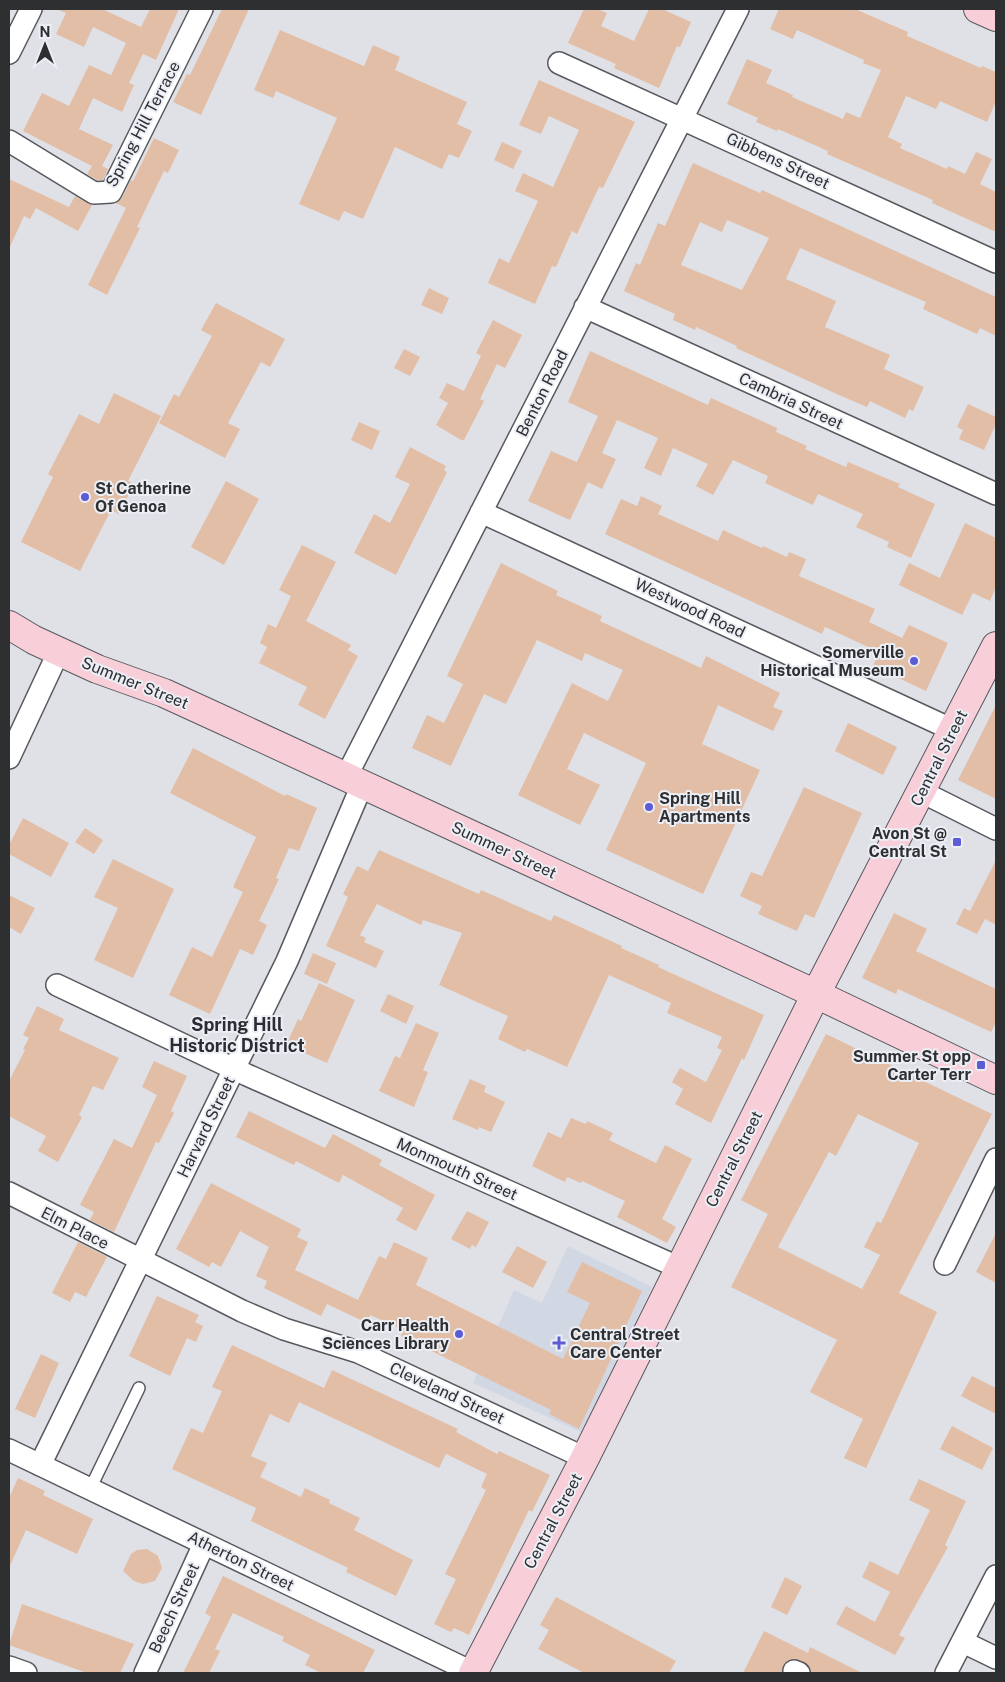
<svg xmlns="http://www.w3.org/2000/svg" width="1005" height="1682" viewBox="0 0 1005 1682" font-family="'Public Sans',sans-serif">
<rect width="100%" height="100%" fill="#dfe1e7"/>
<path fill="#d2d7e4" d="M568,1246L652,1287L583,1433L473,1383L514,1290L542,1303Z"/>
<path fill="#e2bea7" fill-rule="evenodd" d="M56,9H102L141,27L150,9H179L156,60L143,54L129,83L134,85L122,112L93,98L79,129L113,145L102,166L108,169L103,180H97L87,174L92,166L23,131L42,93L69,106L89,65L111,75L126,43L93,27L84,47L56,34L66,13Z
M222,9H249L201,115L173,102L187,74L190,75Z
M584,9H597L607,13L601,26L634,41L649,9H662L691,22L680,47L677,46L659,88L614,68L616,64L568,43Z
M779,9H855L908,32L907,36L981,68L982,66L996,72V101L987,122L940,101L936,109L906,96L888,137L902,144L900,148L947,169L948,166L965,174L976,152L992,159L980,184L996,192V232L932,203L933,200L827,154L828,151L778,129L777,131L756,122L758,118L727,104L747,59L772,70L766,83L793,95L792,97L843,119L846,112L860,118L881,70L863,63L864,60L797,30L793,39L770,29Z
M280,30L364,66L373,45L400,57L395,70L467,102L457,124L472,131L459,158L449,154L442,169L395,147L363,219L344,211L339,221L299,204L337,118L276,91L273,98L254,90Z
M539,80L635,122L603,188L599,187L577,234L572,231L556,267L552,266L535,304L488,283L499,258L509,263L538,201L515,191L523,173L553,187L579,130L549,116L541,134L519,125Z
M154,138L179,150L168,173L164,171L137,227L140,228L107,295L88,285L126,208L116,203L122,198L131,180L133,181Z
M502,142L522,151L513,169L494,160Z
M693,163L760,193L762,190L996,297V336L980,328L977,334L923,309L926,302L800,248L786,279L836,301L825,327L890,355L884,369L924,387L913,411L909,409L905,418L870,401L867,407L839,395L736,348L737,346L696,327L695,330L673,320L675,314L624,291L636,263L640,265L658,223L665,226ZM727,220L769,238L742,290L681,265L700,222L722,232Z
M9,179L69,207L75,196L92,205L78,231L36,208L30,219L24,216L9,249Z
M429,288L449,298L442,314L421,305Z
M216,303L285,339L270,367L261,362L228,423L240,429L225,458L159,423L174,394L179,397L212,336L201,330Z
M493,320L522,335L505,368L497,364L480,399L484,401L464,440H461L436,425L448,403L439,398L447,383L464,391L481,356L476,353Z
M404,349L420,357L410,376L394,368Z
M590,351L708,405L711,398L777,428L776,432L807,446L805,449L846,467L848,462L881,476L900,484L898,487L935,504L911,558L887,547L889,542L856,527L863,514L818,494L813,505L765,483L768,476L733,460L713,495L696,486L708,464L673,448L661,476L644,468L658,438L617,420L602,453L616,459L602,489L588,482L570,520L528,501L551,451L577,462L598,416L568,402Z
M114,393L161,416L128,481L134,484L119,514L111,510L80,571L21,542L53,477L48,474L79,414L99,424Z
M968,404L996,417V424L984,450L959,439L963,430L957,427Z
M359,422L380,431L372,450L351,440Z
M410,447L446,466L444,470L447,472L396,575L354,553L374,514L390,523L410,484L395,477Z
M226,481L259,499L224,565L191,547Z
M641,496L662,506L658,514L718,541L723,530L762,548L763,546L787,557L789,552L806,559L799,576L875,609L869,622L902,638L909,625L948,643L926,691L873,666L879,652L825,627L822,634L605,534L621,499L637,506Z
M965,523L996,538V587L990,601L973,593L962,615L899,585L909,563L940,578Z
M302,545L336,562L306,621L351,645L348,650L358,656L325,719L298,705L307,687L259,663L267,647L260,643L268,624L276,628L291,596L279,590Z
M501,563L558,591L556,595L602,616L600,621L701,668L706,656L780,693L773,707L783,711L773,731L718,705L702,744L760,770L703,894L606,850L646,763L584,733L567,769L600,785L580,825L518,795L572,683L608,701L623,670L585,653L582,661L537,640L506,704L484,694L451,766L412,748L427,715L444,723L463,684L447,676Z
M996,705V799L958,780Z
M848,723L897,747L883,775L835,751Z
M193,748L285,796L286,794L317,808L299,851L289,848L276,878L279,879L259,921L267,925L253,955L240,949L210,1014L169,995L192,947L212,957L243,892L233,887L256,837L170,793Z
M804,787L862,813L814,918L805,914L797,931L758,914L762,906L740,896L751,872L762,876Z
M23,818L69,843L51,877L9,854V845Z
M85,828L103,840L94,854L75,842Z
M379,850L479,894L481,890L551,921L554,915L622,946L621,948L659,965L658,967L764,1015L744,1060L742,1058L711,1123L675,1104L683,1089L672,1082L680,1068L706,1082L722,1050L717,1048L722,1037L667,1013L671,1003L609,975L567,1067L527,1049L525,1052L498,1039L508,1016L439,985L462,933L423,920L421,925L377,904L360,935L366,938L364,942L384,951L376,968L326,946L348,897L343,894L357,866L368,871Z
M113,859L174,889L133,978L94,960L118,908L94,897Z
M996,860V925L985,919L977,934L956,924L964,908L970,911Z
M9,895L35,908L21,934L9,927Z
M894,913L927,929L916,951L996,989V1022L991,1032L898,989L896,994L862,978Z
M313,953L336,963L327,984L304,974Z
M319,983L355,1000L327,1063L286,1045L298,1019L301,1021Z
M388,994L414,1006L406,1024L380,1011Z
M37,1006L64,1019L59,1030L119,1058L103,1090L93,1086L79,1115L82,1117L58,1162L38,1151L46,1136L9,1116V1081L25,1050L23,1049L29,1038L23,1035Z
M416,1023L439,1033L423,1070L428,1072L414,1107L379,1091L395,1056L400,1058Z
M826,1034L992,1114L899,1293L937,1312L866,1468L844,1458L863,1419L810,1392L837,1340L731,1287L768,1214L741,1200ZM858,1114L919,1143L881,1223L877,1221L864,1247L880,1255L862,1289L778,1247L829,1152L836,1156Z
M154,1061L187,1076L171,1111L174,1113L159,1143L156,1142L114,1232L90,1220L94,1212L80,1205L114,1139L132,1148L157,1095L142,1087Z
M470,1079L486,1086L484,1092L505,1102L491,1132L479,1127L478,1130L452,1119Z
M249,1111L325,1148L333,1134L382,1160L379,1165L435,1195L416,1231L396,1220L403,1208L343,1175L339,1183L296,1161L294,1165L236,1137Z
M571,1118L586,1124L587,1121L613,1133L609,1140L656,1163L665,1145L692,1159L662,1219L676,1227L667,1243L617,1217L625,1201L582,1181L581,1183L567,1177L565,1182L532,1166L548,1132L561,1138Z
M211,1183L301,1229L297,1237L308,1242L295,1270L358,1300L379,1256L386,1259L394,1242L428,1258L416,1285L563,1359L590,1303L567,1292L582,1262L642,1291L579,1429L549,1414L551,1410L401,1336L404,1330L370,1315L367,1323L327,1304L321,1316L264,1288L267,1281L256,1276L269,1247L240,1231L221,1267L212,1262L209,1267L176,1249Z
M467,1211L489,1222L476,1247L472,1245L470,1249L451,1239Z
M996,1233V1283L976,1272Z
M78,1242L107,1257L86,1297L75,1292L70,1302L52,1293Z
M517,1246L547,1262L533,1288L502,1272Z
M157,1296L199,1315L195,1322L203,1326L196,1342L187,1338L170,1376L129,1356Z
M232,1345L324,1388L332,1370L458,1429L456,1432L497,1454L499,1451L550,1475L532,1512L529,1510L469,1635L454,1628L451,1632L434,1624L456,1579L445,1574L486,1490L481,1487L487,1474L446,1454L439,1468L299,1402L289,1423L270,1414L251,1456L267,1463L260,1477L301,1497L305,1488L330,1500L329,1503L360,1518L354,1530L413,1560L396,1596L346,1572L348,1568L251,1521L256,1508L172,1469L191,1428L203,1433L222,1391L212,1387Z
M41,1354L59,1363L35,1418L15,1409Z
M972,1376L996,1388V1414L961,1396Z
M952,1426L993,1448L982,1470L940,1449Z
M18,1478L45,1491L43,1495L93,1519L77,1554L26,1530L9,1568V1498Z
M919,1479L966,1501L945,1545L948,1547L899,1635L905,1638L895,1655L836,1624L846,1606L875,1622L890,1592L862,1577L870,1561L898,1575L930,1510L909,1500Z
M147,1549L158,1556L162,1568L155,1581L143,1584L134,1581L123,1571L131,1554L137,1550Z
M223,1576L375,1650L363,1673H321L305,1665L310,1655L282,1641L284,1637L233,1613L215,1649L220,1651L209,1673H183L211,1617L205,1613Z
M785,1577L802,1586L787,1615L771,1607Z
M556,1597L676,1661L669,1673H584L538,1649L549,1630L540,1625Z
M22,1604L134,1644L120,1673H87L9,1645Z
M764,1631L808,1653L810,1647L862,1673H811L808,1665L793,1659L786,1662L782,1673H743Z"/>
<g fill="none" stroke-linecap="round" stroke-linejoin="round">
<defs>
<path id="lane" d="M90,1489L139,1388"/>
<path id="street" d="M9,53L31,9
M559,63L996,262
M9,141L94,193L111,192L202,9
M585,307L996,494
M481,512L953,730
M9,758L59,651
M346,777L738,9
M922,792L996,829
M57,985L247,1075L680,1268
M9,1193L242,1311L284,1329L358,1352L585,1458
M945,1264L996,1159
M9,1450L474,1673
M40,1465L287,961L362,785
M963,1642L996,1658
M9,1667L26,1673
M794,1671L799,1673
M145,1673L204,1544
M946,1673L996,1576"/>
<path id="secondary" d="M978,9L996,17
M9,625L34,640L97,669L164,693L223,720L816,994L996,1080
M473,1673L585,1458L821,984L996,646"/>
</defs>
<use href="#lane" stroke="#57595e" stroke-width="14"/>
<use href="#street" stroke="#57595e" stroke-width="24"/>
<use href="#secondary" stroke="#57595e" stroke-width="30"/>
<use href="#lane" stroke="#fff" stroke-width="11"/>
<use href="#street" stroke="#fff" stroke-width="21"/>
<use href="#secondary" stroke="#f8ced8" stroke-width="28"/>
</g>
<g fill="#5d5cd4" stroke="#eceef5" stroke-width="2">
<circle cx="85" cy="497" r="5"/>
<circle cx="914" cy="661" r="5"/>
<circle cx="649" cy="807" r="5"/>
<rect x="952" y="837" width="10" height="10" rx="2.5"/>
<rect x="976" y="1060" width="10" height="10" rx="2.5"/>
<circle cx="459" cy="1334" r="5"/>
<path d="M556.5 1335.5h5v5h5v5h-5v5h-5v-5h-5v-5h5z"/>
</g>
<g text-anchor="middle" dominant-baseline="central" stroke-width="4" stroke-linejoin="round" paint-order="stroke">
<g font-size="16" fill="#2e2f31" stroke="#eceef5">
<text transform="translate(143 124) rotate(-62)">Spring Hill Terrace</text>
<text transform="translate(778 161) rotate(25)">Gibbens Street</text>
<text transform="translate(542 393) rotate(-63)">Benton Road</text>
<text transform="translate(791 401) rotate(25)">Cambria Street</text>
<text transform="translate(690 608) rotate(25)">Westwood Road</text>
<text transform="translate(135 683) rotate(22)">Summer Street</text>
<text transform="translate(939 758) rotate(-63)">Central Street</text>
<text transform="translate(504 850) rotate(25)">Summer Street</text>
<text transform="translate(206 1127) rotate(-64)">Harvard Street</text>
<text transform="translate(734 1159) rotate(-63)">Central Street</text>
<text transform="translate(457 1169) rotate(24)">Monmouth Street</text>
<text transform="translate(75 1228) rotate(27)">Elm Place</text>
<text transform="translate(447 1393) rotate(25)">Cleveland Street</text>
<text transform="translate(553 1521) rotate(-62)">Central Street</text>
<text transform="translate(241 1561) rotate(26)">Atherton Street</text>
<text transform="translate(174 1608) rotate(-65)">Beech Street</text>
</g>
<g font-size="16" font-weight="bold" fill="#2e2f31" stroke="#eceef5" text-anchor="end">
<text x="95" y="488" text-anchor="start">St Catherine<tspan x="95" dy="18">Of Genoa</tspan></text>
<text x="904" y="652">Somerville<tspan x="904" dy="18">Historical Museum</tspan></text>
<text x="659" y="798" text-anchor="start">Spring Hill<tspan x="659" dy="18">Apartments</tspan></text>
<text x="947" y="833">Avon St @<tspan x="947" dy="18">Central St</tspan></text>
<text x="971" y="1056">Summer St opp<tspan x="971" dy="18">Carter Terr</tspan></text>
<text x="449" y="1325">Carr Health<tspan x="449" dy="18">Sciences Library</tspan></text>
<text x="570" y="1334" text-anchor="start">Central Street<tspan x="570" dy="18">Care Center</tspan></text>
</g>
<g font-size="18" font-weight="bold" fill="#2c2d32" stroke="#eceef5">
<text x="237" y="1024">Spring Hill<tspan x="237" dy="21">Historic District</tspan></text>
</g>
</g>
<rect width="1005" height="1682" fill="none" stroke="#2e2f31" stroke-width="20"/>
<g transform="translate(45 45)" stroke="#eceef5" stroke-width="4" paint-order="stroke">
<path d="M0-4L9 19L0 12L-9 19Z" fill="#2e2f31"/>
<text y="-8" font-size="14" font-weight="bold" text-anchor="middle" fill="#2e2f31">N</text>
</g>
</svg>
